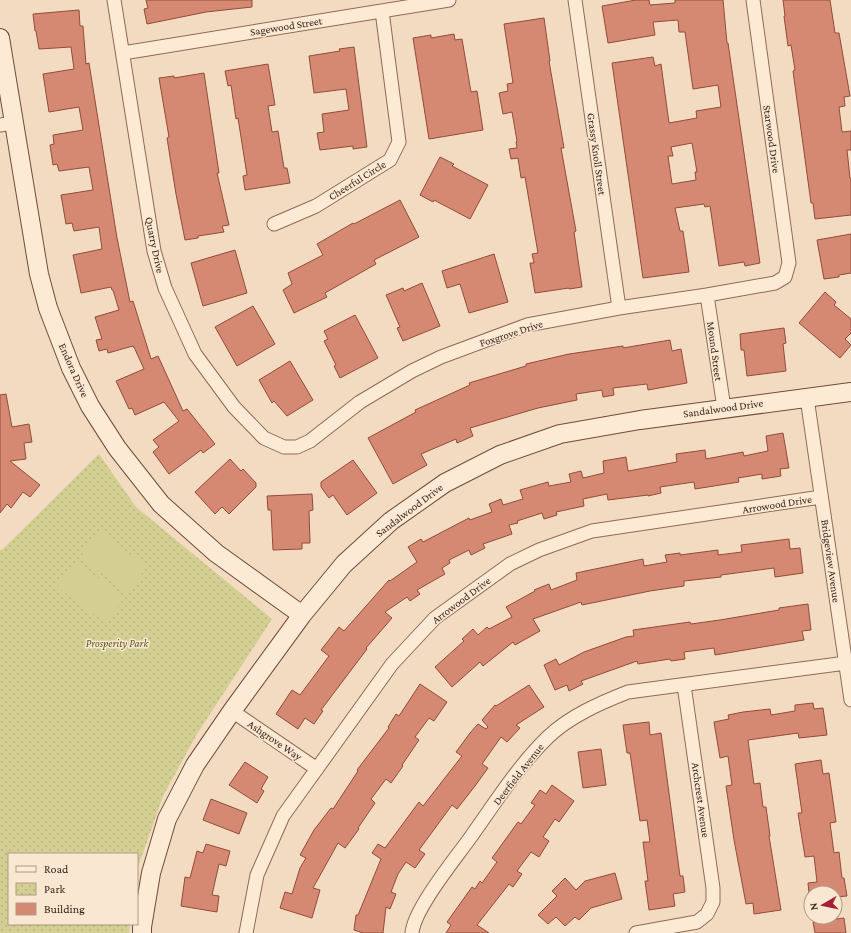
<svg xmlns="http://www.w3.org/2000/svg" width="851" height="933" viewBox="0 0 851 933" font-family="'Crimson Pro',serif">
<defs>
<pattern id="park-dots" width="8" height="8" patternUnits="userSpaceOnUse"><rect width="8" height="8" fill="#d3cf93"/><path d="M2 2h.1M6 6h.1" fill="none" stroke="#b6b27e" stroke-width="1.8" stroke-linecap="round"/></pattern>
</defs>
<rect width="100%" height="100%" fill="#f3dbc1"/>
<path fill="url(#park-dots)" d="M99,454L136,507L272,619L197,734L163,796L137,870V854H9V924H130L129,933H0V550L3,549Z"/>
<path fill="#d3cf93" d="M99,531L147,567L128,593L80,557Z
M76,562L125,597L106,623L57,587Z"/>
<path fill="#d68972" stroke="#914c39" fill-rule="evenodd" d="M146,0H252V7L206,12L147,24L144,9L148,8Z
M636,0H649L650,5L675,3V0H723L727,43H728L760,263L745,266L744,262L719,266L710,206L705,207L704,204L675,208L680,231H683L689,272L643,278L612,63L653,57L655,66L661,64L669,123L697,118L696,111L721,107L718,85L693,89L685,32H679L678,20L653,22L655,35L608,43L602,6ZM692,143L697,172H695L696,180L672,184L668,156H673L671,147Z
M783,0H830L835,33H839L850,96L844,97L845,106L839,107L842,132L851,131V150H847L850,178H851V215L815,219L813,203H811L793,71L795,70L791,45L788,46L784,16H785Z
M79,10L80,26H83L86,64L89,63L117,238L130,302L133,301L151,359L158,356L183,411L187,409L215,444L203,453L201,450L169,474L153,452L159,447L153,440L179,421L164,402L135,415L132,408L129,409L116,381L144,369L134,347H133V346L108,353L107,349L99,351L96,340L102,339L95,317L119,310L113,290H112L111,287L81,293L73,255L102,249L99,227L74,231L72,223L66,224L61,195L93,190L89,167L59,171L57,164L53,165L50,145L54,144L53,135L83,130L79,107L49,112L43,74L74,69L71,47L39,49L36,31H35L33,14Z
M544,18L550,61H549L564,148H561L576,231L574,232L582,287L569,289V288L535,293L530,263H534L532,254L538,253L525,177L521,178L518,158L511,159L509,149L517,148L516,142L517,141L512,112L503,114L499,93L508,91L507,84L513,83L504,24Z
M454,34L455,40L462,39L471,92L477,91L483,130L429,139L413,38L431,35V38Z
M354,47L367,147L353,149V146L320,150L317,133L324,132L322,114L349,110L346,89L314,93L309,56L340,51L339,49Z
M268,64L275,105L268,106L272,132L278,131L284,168H287L290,183L245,190L243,176L247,175L238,118L236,119L231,85L228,86L225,71Z
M204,73L219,173H217L229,225L222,226L224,232L198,236V238L185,240L176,194L167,138L169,137L159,78L174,76V78Z
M440,157L454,164L452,166L488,185L470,219L434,200L433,202L420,195Z
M400,200L419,237L374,260L376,264L325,293L327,297L294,313L283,290L292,284L288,273L323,255L317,244L353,223L354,224Z
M851,234V273L839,275V277L824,279L817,240Z
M235,250L247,293L203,306L191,263Z
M494,254L508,302L469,313L460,284L447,288L442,271Z
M422,283L440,326L403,341L397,328L400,327L386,295L403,288L404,291Z
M825,292L836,302L834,305L851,319V333L845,339L851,345L840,358L799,323Z
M253,306L275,344L237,366L215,327Z
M355,315L378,358L340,378L334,366L336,365L324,341L328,339L324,331Z
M784,328L786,343L783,344L786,371L747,376L744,350H741L740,334Z
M670,340L672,351L681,349L687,383L648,390L647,384L613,388L614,395L603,397L602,390L576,394L577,400L538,408L470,428L473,436L457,443L456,439L421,454L427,465L393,484L368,438L416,412L415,410L470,385L469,383L526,366V364L569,354L623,346V348Z
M290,361L313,400L287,416L274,401L272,403L259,380Z
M6,394L12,427L29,424L32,442L24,443L26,459L10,461L40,485L30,497L23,492L11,508L7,504L0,513V395Z
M783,433L789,468L780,469L781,476L762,479V474L738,478L739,482L695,489L694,482L660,487L661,493L648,496V495L608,500L607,494L583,499L584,506L556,512L557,515L544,519L542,513L517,521L518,523L509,525L512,534L483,544L485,548L471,555L469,550L449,560L450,563L442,568L445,574L417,590L420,594L410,601L407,597L385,612L392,618L366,648L367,649L321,710L323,711L314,724L305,718L298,729L276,714L292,690L300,695L329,656L321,650L339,627L344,631L389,580L390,581L417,562L408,547L421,539L423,542L469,518L470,520L492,512L489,504L501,499L503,505L523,499L520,490L548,482L549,486L571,482L569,474L581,471L583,478L604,473L603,461L626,457L628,471L677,462L676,454L705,450L706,459L743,452L744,456L768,451L766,436Z
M230,459L241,471L243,469L256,483V487L229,514L222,507L215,514L195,492Z
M353,460L377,493L347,515L333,495L329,498L321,487V482Z
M312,494L313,510L309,511L310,543H302V549L273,550L271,510H268L267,496Z
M789,539L790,549L800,548L803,573L775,577L774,568L721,575V577L684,581V586L650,591L582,605L581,602L533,619L540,631L515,645L513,642L483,666L480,662L452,687L435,667L464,641L462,639L473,629L478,635L487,627L489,629L512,617L506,607L535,591L534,590L549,584L551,590L577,580L576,573L643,559L644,566L667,562L665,555L680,553V555L718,550V555L742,552L741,545Z
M808,604L811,630L802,631L804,640L715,655L714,648L684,652L685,659L671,661L670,659L638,664L637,661L581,681L583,684L569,691L567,685L555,690L544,665L556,659L559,665L584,652L626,637L634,636L633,630L690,622L691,624L720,620L779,610V608Z
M420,684L447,702L434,721L429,718L415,737L419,740L402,765L403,766L391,783L386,779L371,799L375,803L358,828L359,829L345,848L338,843L313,888L320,890L312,918L280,908L285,892L292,894L300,868L306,858L300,855L314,830L331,808L333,809L358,771L357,770L389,728L388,727L396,714L399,716Z
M529,685L544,707L516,725L520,728L507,742L501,737L482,764L488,768L475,786L457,809L452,805L419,850L425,854L415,868L406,862L398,874L391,892L396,894L390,909L386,907L383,933H363L354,930L356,915H358L381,859L372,853L378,844L385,848L419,802L423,806L462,756L456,752L470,733L478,724L486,729L488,727L482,720L495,705L496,706Z
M813,703L814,709L823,708L827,735L799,738L798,733L748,740L754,784L760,783L763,807H766L770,836H769L781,910L754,914L753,903L746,904L734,840L726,786L732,785L728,756L720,758L714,722L729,719L728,715L743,712L770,709L771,715L795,711V705Z
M649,722L650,735L661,733L680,876H683L685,892L673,894L675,906L649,910L645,881H648L643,842H650L647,820L640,821L630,753H627L623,725Z
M601,749L606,785L583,788L578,752Z
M821,760L823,774L829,773L836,822L830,823L834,853L839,852L842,878H844L847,896L835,897V893H809L808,883L817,882L814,856L805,857L798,813H802L795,764Z
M245,762L268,777L261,789L264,791L257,803L229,785Z
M552,785L574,801L559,822L555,819L543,837L549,841L539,857L531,852L517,871L522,874L513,887L509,884L477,925L489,933H446L451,925L447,922L472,887L475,889L480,881L482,883L497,862L492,858L518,822L521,824L535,805L531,803L540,790L546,794Z
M211,799L247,813L239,834L203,820Z
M206,844L230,851L226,866L219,864L212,895L219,896L217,912L181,906L185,877L190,878L197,851L203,853Z
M615,873L622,899L591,908L579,920L575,917L565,926L556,917L548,924L538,915L557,896L552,891L565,878L576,890L585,881Z
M844,918L846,933H815L813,922Z"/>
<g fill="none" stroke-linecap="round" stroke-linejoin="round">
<defs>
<path id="street" d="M114,0L154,251L165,288L195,354L234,407L264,438L284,447H297L310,441L360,402L412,371L441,357L527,325L619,308L707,295L775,283L785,277L789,263L753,0
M575,0L619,308
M123,53L449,0
M0,125L14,123
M274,224L316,206L390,160L399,142L382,11
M707,295L724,408
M807,398L851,700
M232,711L317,769
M246,933L257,875L283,816L392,664L435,618L510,564L539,550L592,531L821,497
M412,933C414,909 455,859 470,838C495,803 518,766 548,737C570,716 600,703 628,692L846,663
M636,933L697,922L707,914L713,902V888L684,685"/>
<path id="secondary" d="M0,38L39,274L48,308L71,368L90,406L117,448L161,504L216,553L302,615
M142,933V927L151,873L167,819L195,765L232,711L302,615L344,564L391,521L445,483L500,455L560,434L640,420L851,392"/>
</defs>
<use href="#street" stroke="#8f6a56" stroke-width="15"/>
<use href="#secondary" stroke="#714b39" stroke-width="20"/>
<use href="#street" stroke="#fdead5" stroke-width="13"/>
<use href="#secondary" stroke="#fdead5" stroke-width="18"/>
</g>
<g text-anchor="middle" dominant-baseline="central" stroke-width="3" stroke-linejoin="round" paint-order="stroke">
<g font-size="11" fill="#3d261c" stroke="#f9e7d1">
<text transform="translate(286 26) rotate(-9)">Sagewood Street</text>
<text transform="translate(772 139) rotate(82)">Starwood Drive</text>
<text transform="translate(597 154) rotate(82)">Grassy Knoll Street</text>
<text transform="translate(357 180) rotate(-32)">Cheerful Circle</text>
<text transform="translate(155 245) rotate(78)">Quarry Drive</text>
<text transform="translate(511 333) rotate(-18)">Foxgrove Drive</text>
<text transform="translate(715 351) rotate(82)">Mound Street</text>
<text transform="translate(74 370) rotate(66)">Endora Drive</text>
<text transform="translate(723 408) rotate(-8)">Sandalwood Drive</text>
<text transform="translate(777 504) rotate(-9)">Arrowood Drive</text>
<text transform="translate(409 510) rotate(-37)">Sandalwood Drive</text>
<text transform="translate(831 561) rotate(82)">Bridgeview Avenue</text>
<text transform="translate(461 600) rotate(-37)">Arrowood Drive</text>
<text transform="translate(275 740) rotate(34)">Ashgrove Way</text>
<text transform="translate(518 774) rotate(-52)">Deerfield Avenue</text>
<text transform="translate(701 800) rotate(82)">Archcrest Avenue</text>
</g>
<g font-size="11" font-style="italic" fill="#585c20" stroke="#f9e7d1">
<text x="117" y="643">Prosperity Park</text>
</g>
</g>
<rect x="8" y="853" width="130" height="72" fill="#f9e7d1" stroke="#ae9a89"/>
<rect x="16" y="866" width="20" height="6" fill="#fdead5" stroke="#ae9a89"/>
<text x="44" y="873" font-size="12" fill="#3d261c">Road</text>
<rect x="16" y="883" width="20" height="12" fill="url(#park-dots)" stroke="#ae9a89"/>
<text x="44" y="893" font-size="12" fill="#3d261c">Park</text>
<rect x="16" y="903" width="20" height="12" fill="#d68972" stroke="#ae9a89"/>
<text x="44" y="913" font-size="12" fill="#3d261c">Building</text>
<g transform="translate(823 905) rotate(261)"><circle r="19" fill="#f9e7d1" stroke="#ae9a89"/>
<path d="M0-3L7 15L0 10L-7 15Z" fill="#a51e38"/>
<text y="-6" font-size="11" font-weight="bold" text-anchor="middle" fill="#3d261c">N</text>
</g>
</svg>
